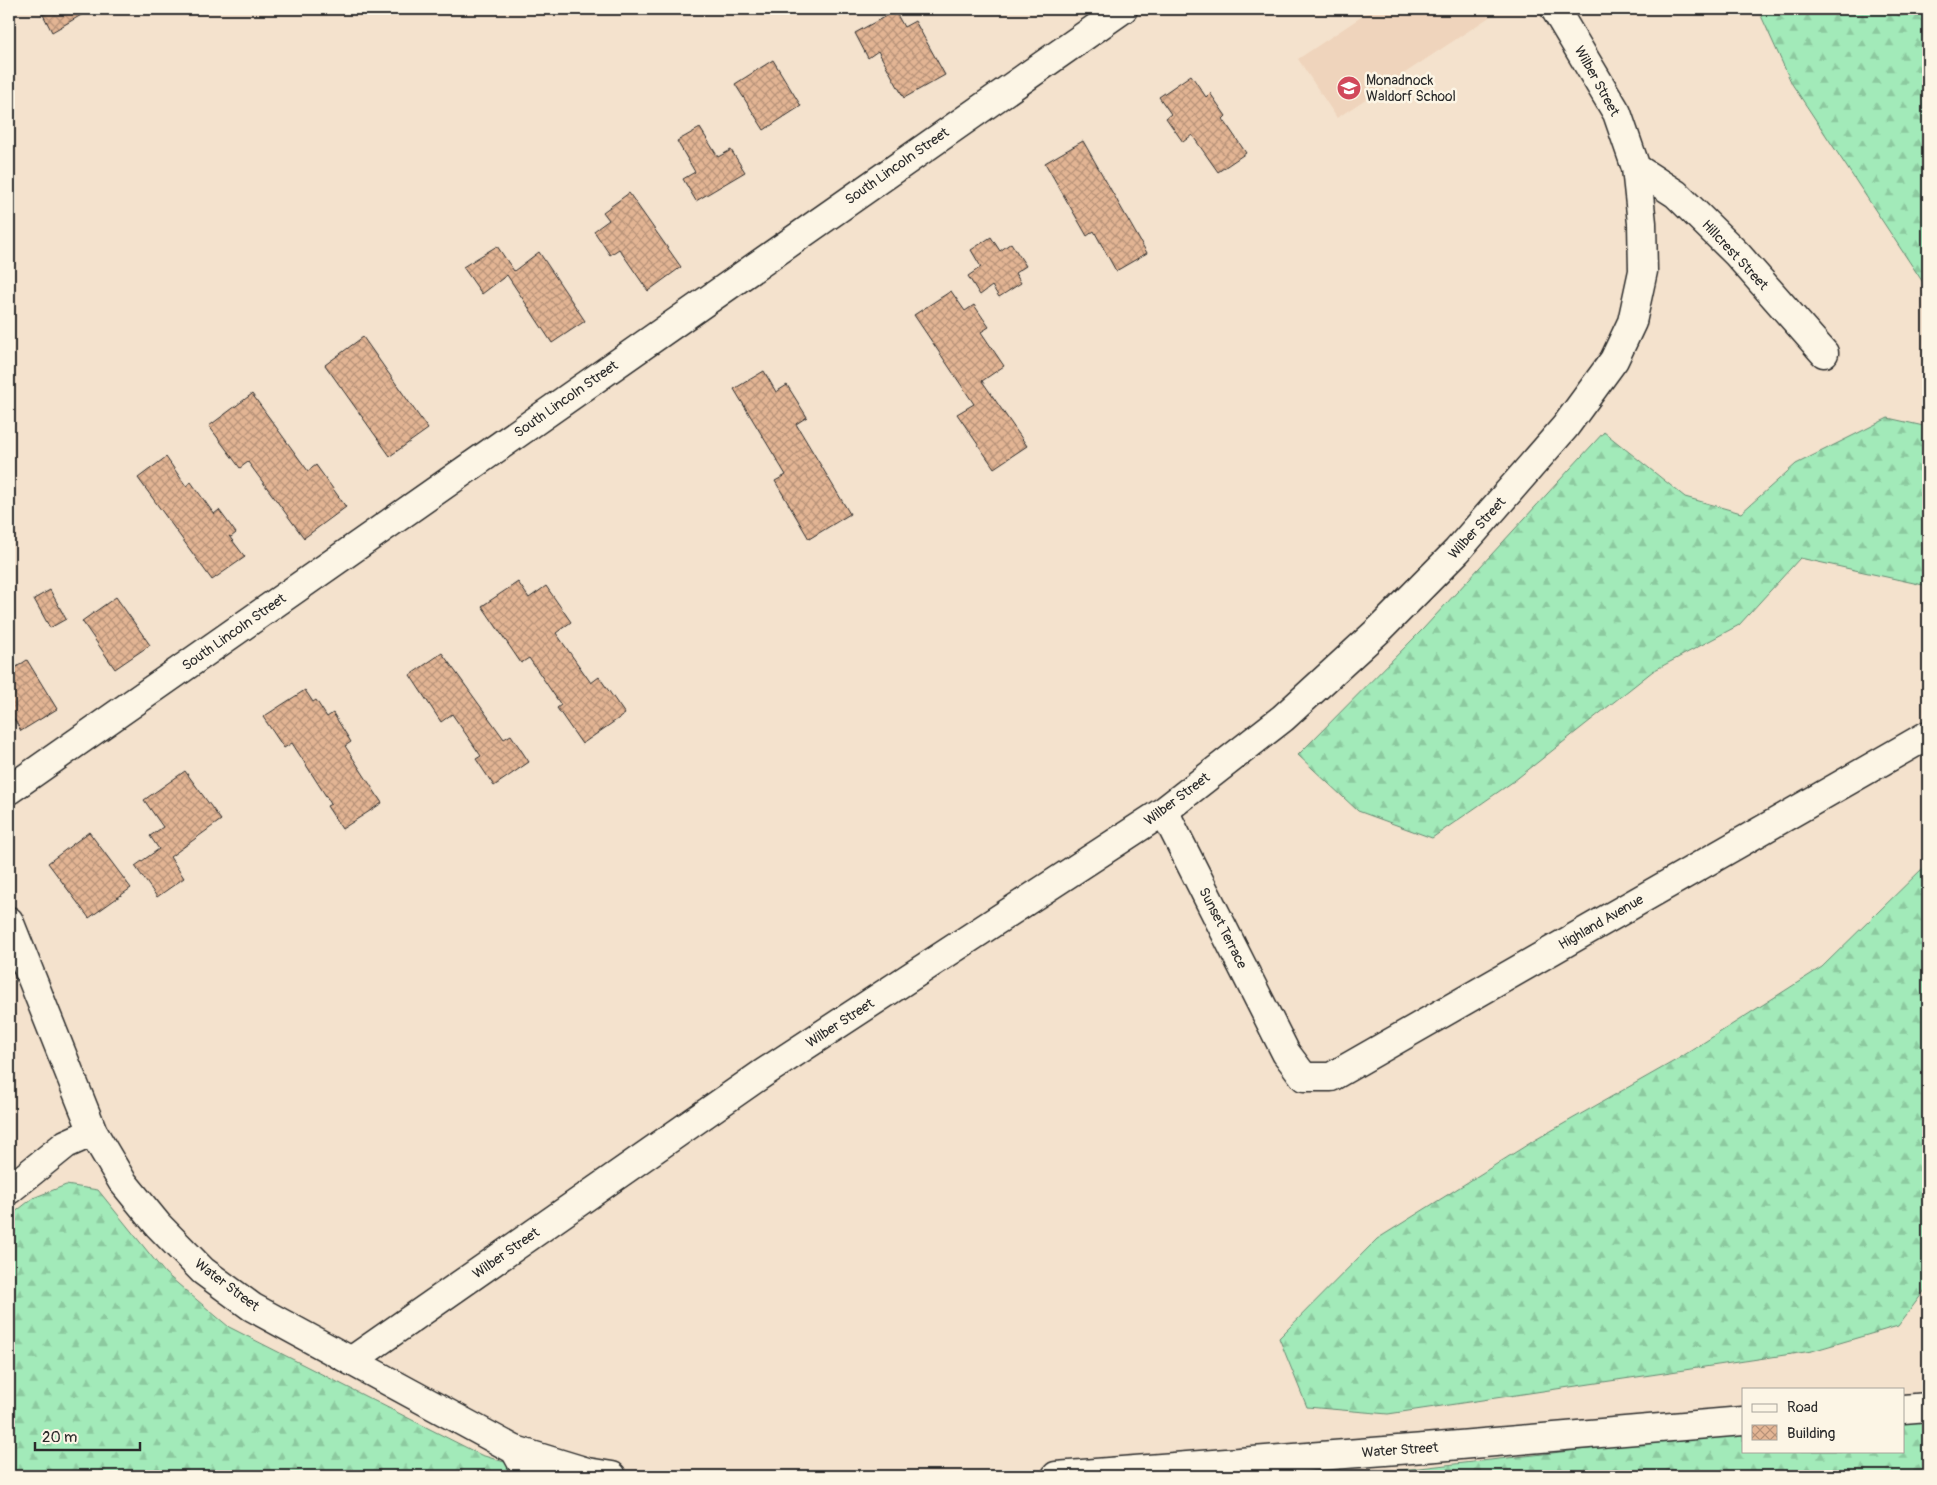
<svg xmlns="http://www.w3.org/2000/svg" width="1937" height="1485" viewBox="0 0 1937 1485" font-family="Pangolin,sans-serif">
<defs>
<pattern id="forest-firs" width="22" height="20" patternUnits="userSpaceOnUse" patternTransform="scale(1.25)"><rect width="22" height="20" fill="#a2eab9"/><path d="M5 1l3.5 6h-7zM16 11l3.5 6h-7z" fill="#8cc99f"/></pattern>
<pattern id="building-cross-hatch" width="8" height="8" patternUnits="userSpaceOnUse" patternTransform="scale(1.25)"><rect width="8" height="8" fill="#e3b594"/><path d="M0 0l8 8M0 8l8-8" fill="none" stroke="#b89379"/></pattern>
</defs>
<rect width="100%" height="100%" fill="#f4e2cd"/>
<filter id="ink" filterUnits="userSpaceOnUse"><feTurbulence type="fractalNoise" baseFrequency=".02" numOctaves="2"/><feDisplacementMap in="SourceGraphic" scale="10" xChannelSelector="R" yChannelSelector="G"/><feConvolveMatrix kernelMatrix="1 2 1 2 8 2 1 2 1" color-interpolation-filters="sRGB"/></filter>
<g filter="url(#ink)">
<path fill="#efd4bc" d="M1373,9H1491L1494,14L1337,118L1298,59Z"/>
<path fill="url(#forest-firs)" stroke="#668a72" d="M1758,9H1889L1899,16L1928,9V290L1792,84Z
M1888,418L1928,427V581L1923,585L1800,558L1739,625L1653,671L1514,781L1432,838L1358,811L1298,755L1423,629L1604,432L1685,497L1741,513L1796,464Z
M1928,863V1286L1898,1326L1812,1351L1388,1414L1307,1407L1279,1338L1377,1239L1535,1140L1678,1059L1822,967Z
M66,1185L98,1190L165,1273L229,1327L481,1455L551,1476H9V1217L33,1198Z
M1928,1421V1476H1349L1693,1437L1743,1433V1451H1903V1423Z"/>
<path fill="url(#building-cross-hatch)" stroke="#2b2b2b" d="M40,9H80L83,14L52,32Z
M895,11L904,27L915,21L945,75L904,98L878,51L868,58L855,33Z
M773,60L801,106L764,130L735,84Z
M1191,75L1206,97L1210,93L1226,116L1223,119L1246,153L1218,172L1192,135L1183,142L1166,118L1171,114L1159,97Z
M700,128L718,157L731,150L745,172L696,201L683,179L695,172L677,141Z
M1083,141L1147,253L1116,271L1094,231L1087,236L1045,163Z
M629,193L681,267L648,291L619,249L610,255L594,231L609,220L603,212Z
M991,237L1000,251L1011,243L1026,266L1015,273L1021,283L999,297L992,286L980,295L968,276L981,267L971,250Z
M497,246L514,271L539,252L585,321L552,343L507,275L482,294L463,267Z
M951,291L965,311L974,305L989,327L981,332L1004,366L982,381L1027,446L994,468L957,414L974,404L914,315Z
M363,337L428,429L390,456L325,365Z
M764,371L776,392L787,385L807,417L796,424L850,514L809,539L775,481L786,475L734,389Z
M252,394L308,471L316,465L346,507L304,538L248,462L240,468L209,426Z
M166,457L186,486L191,482L214,514L219,510L236,533L231,537L229,536L245,557L212,580L138,478Z
M518,582L529,598L546,586L571,622L556,633L591,683L599,677L625,714L582,744L557,708L561,705L529,658L521,663L482,606Z
M50,590L66,619L50,628L34,599Z
M116,597L150,645L115,669L82,621Z
M442,653L504,739L511,735L529,762L494,786L476,759L481,756L452,714L441,722L410,675Z
M9,658L15,668L27,660L57,709L21,731L9,710Z
M305,690L313,702L316,700L327,717L333,713L351,742L345,746L382,803L342,829L327,806L331,804L292,743L284,748L263,717Z
M185,771L221,820L170,857L184,878L157,897L135,866L159,849L150,836L163,827L144,800Z
M89,832L131,888L89,918L48,863Z"/>
<g fill="none" stroke-linecap="round" stroke-linejoin="round">
<defs>
<path id="street" d="M1636,168L1676,194L1737,254L1824,353
M1164,811L1286,1053L1304,1077H1331L1928,735
M351,1361L762,1074L1164,811L1283,718L1380,629L1457,551L1565,427L1614,360L1632,322L1643,271L1642,223L1636,168L1617,113L1555,9
M515,1450L529,1476"/>
<path id="secondary" d="M9,790L1123,9
M9,921L93,1132L122,1181L158,1225L203,1271L252,1307L515,1450L587,1472L612,1476
M9,1190L66,1144L93,1132
M1903,1409L1928,1407
M1056,1476L1424,1448L1743,1421"/>
</defs>
<use href="#street" stroke="#2b2b2b" stroke-width="31"/>
<use href="#secondary" stroke="#2b2b2b" stroke-width="31"/>
<use href="#street" stroke="#fcf5e5" stroke-width="28"/>
<use href="#secondary" stroke="#fcf5e5" stroke-width="28"/>
</g>
</g>
<defs>
<symbol id="school-disc" viewBox="-11 -11 22 22"><circle r="9.5" fill="#d1495b" stroke="#fcf5e5"/><path d="M0-5L7-2L0 1L-7-2ZM-4 1L0 2.5L4 1V4Q0 6-4 4Z" fill="#fff"/></symbol>
</defs>
<g fill-rule="evenodd">
<use href="#school-disc" x="1335" y="74" width="28" height="28"/>
</g>
<g text-anchor="middle" dominant-baseline="central" stroke-width="5" stroke-linejoin="round" paint-order="stroke">
<g font-size="14" fill="#2b2b2b" stroke="#fcf5e5" text-anchor="start">
<text x="1366" y="80">Monadnock<tspan x="1366" dy="16">Waldorf School</tspan></text>
</g>
<g font-size="14" fill="#2b2b2b" stroke="#fcf5e5">
<text transform="translate(1597 81) rotate(61)">Wilber Street</text>
<text transform="translate(897 166) rotate(-35)">South Lincoln Street</text>
<text transform="translate(1735 255) rotate(47)">Hillcrest Street</text>
<text transform="translate(566 399) rotate(-35)">South Lincoln Street</text>
<text transform="translate(1477 528) rotate(-48)">Wilber Street</text>
<text transform="translate(234 632) rotate(-35)">South Lincoln Street</text>
<text transform="translate(1177 799) rotate(-37)">Wilber Street</text>
<text transform="translate(1601 922) rotate(-30)">Highland Avenue</text>
<text transform="translate(1223 928) rotate(63)">Sunset Terrace</text>
<text transform="translate(840 1023) rotate(-33)">Wilber Street</text>
<text transform="translate(506 1253) rotate(-35)">Wilber Street</text>
<text transform="translate(227 1285) rotate(37)">Water Street</text>
<text transform="translate(1400 1450) rotate(-4)">Water Street</text>
</g>
</g>
<rect width="1937" height="1485" fill="none" stroke="#fcf5e5" stroke-width="30"/>
<rect x="15" y="15" width="1907" height="1455" fill="none" stroke="#2b2b2b" stroke-width="2" filter="url(#ink)"/>
<rect x="1742" y="1388" width="162" height="65" fill="#fcf5e5" stroke="#a8a49b"/>
<rect x="1752" y="1404" width="25" height="8" fill="#fcf5e5" stroke="#a8a49b"/>
<text x="1787" y="1412" font-size="15" fill="#2b2b2b">Road</text>
<rect x="1752" y="1425" width="25" height="15" fill="url(#building-cross-hatch)" stroke="#a8a49b"/>
<text x="1787" y="1438" font-size="15" fill="#2b2b2b">Building</text>
<path d="M35 1442v8h105v-8" fill="none" stroke="#2b2b2b" stroke-width="2.5"/>
<text x="42" y="1442" font-size="15" fill="#2b2b2b" stroke="#fcf5e5" stroke-width="4" paint-order="stroke">20 m</text>
</svg>
